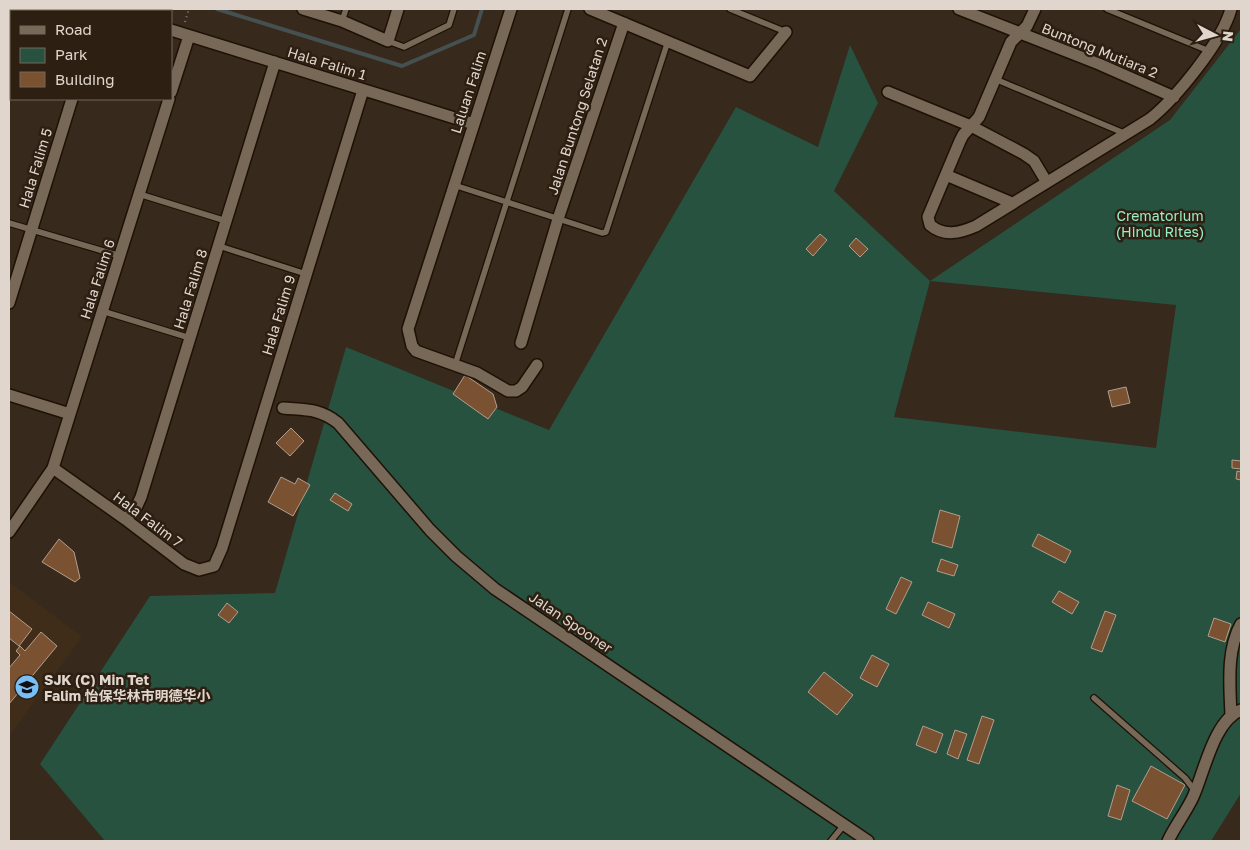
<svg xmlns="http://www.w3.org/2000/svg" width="1250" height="850" viewBox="0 0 1250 850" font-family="'Golos Text','Noto Sans SC',sans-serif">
<rect width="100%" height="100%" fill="#37291b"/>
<path fill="#402d19" d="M9,582L82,637L9,736Z"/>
<path fill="#26523f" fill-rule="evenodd" d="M1241,29V793L1211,841H105L40,764L150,596L275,593L346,347L549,430L736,107L818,147L850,45L878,103L834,191L930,281L1170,120ZM930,281L1176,305L1156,448L894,417Z"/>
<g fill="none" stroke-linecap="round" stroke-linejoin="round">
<path stroke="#455051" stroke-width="4" d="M217,9L402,66L474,35L482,9"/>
</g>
<path fill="#7a5131" stroke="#b39e90" d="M820,234L827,240L813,256L806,249Z
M856,238L868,249L860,257L849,246Z
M465,375L493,394L497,407L488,419L453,394Z
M1126,387L1130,403L1112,407L1108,391Z
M291,428L304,441L290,456L276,443Z
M1232,460L1241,461V469L1232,468Z
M1237,471L1241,472V480L1236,479Z
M281,477L295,484L298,478L310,485L293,516L268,502Z
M335,493L352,504L348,511L330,500Z
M940,510L960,516L952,548L932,542Z
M1038,534L1071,551L1065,563L1032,546Z
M59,539L74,552L80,578L75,582L42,562Z
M941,559L958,565L954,576L937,571Z
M901,577L912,582L896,614L886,609Z
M1059,591L1079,602L1072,614L1052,602Z
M928,602L955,614L949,628L922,615Z
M227,603L238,612L229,623L218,615Z
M9,611L32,629L19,646L9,638Z
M1105,611L1116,615L1102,652L1091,648Z
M1214,618L1231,624L1225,642L1208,636Z
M41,632L57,646L9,704V668L20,655L16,651L20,646L25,651Z
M872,655L889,664L877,687L860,678Z
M824,672L853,695L837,715L808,692Z
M982,716L994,720L979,764L967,760Z
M923,726L943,734L936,753L916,745Z
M955,730L967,734L958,759L947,754Z
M1151,766L1185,785L1167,819L1132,801Z
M1117,785L1130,790L1121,820L1108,816Z"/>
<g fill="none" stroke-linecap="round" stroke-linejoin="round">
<defs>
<path id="service" d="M730,9L786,32
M1107,9L1209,51
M342,21L346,9
M388,41L404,47L449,25L454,9
M995,79L1126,134
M454,185L602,233L606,232L668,41
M139,194L226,221
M9,223L120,256
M219,246L306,274
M102,311L190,338
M455,365L568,9
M1094,698L1185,778L1195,791
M831,841L844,825"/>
<path id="minor" d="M102,9L110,11
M303,9L342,21L388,41L398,9
M511,9L408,329L412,346L416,351L477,373L508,391H516L522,387L537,365
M590,9L750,76L786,32
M959,9L1099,64L1174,97
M1035,9L1027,26L1011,42L979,117L963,135L960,141L928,217L930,225C944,237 960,233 976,226L1150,119C1176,98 1222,42 1231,9
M171,30L474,124
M171,92L189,36
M888,92L971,126L1024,154L1034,161L1046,181
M946,175L1012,203
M9,303L72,99
M521,343L558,219L624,23
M9,395L70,414
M283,408C305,410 319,408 338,423L430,530L456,556L495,589L868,841
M53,468L125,519L184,564L199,570L214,566L222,548L363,90
M125,519L135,510L141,497L275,62
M9,532L53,468L169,99
M1231,716C1230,686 1226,651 1241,624
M1168,841C1175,826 1186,812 1193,797C1204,773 1214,720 1241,710"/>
</defs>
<use href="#service" stroke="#1e1105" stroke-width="8"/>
<use href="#minor" stroke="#1e1105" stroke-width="14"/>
<path stroke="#877b6f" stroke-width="2" stroke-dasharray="1 4" stroke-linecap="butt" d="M185,22L189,9"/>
<use href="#service" stroke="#786858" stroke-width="5.5"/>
<use href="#minor" stroke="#786858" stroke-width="11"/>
</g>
<defs>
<symbol id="school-disc" viewBox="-11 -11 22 22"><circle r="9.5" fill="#77bff7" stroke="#2d1f11"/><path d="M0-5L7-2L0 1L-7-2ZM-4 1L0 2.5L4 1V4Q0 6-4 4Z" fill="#111"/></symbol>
</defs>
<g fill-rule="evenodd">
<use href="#school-disc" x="13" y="673" width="28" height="28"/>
</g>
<g text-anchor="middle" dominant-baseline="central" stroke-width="5" stroke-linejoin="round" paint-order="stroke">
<g font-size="14" fill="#e0d6cd" stroke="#2d1f11">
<text transform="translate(1100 50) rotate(22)">Buntong Mutiara 2</text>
<text transform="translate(327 63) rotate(17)">Hala Falim 1</text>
<text transform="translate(468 92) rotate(-72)">Laluan Falim</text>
<text transform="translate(577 116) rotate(-72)">Jalan Buntong Selatan 2</text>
<text transform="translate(35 168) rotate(-73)">Hala Falim 5</text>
<text transform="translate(97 279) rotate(-72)">Hala Falim 6</text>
<text transform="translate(190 289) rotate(-73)">Hala Falim 8</text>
<text transform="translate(278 315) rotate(-73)">Hala Falim 9</text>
<text transform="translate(148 519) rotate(37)">Hala Falim 7</text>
<text transform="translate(571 622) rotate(34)">Jalan Spooner</text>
</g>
<g font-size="14" fill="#96efc8" stroke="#2d1f11">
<text x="1160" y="215">Crematorium<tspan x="1160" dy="16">(Hindu Rites)</tspan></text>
</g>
<g font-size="14" font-weight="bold" fill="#e0d6cd" stroke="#2d1f11" text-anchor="start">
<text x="44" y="679">SJK (C) Min Tet<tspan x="44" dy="16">Falim 怡保华林市明德华小</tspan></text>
</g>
</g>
<rect width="1250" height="850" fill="none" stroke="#e0d6cd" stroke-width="20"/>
<rect x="10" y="10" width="162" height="90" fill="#2d1f11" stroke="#75685c"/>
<rect x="20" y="26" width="25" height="8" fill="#786858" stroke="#75685c"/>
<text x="55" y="35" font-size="15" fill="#e0d6cd">Road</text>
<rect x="20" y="48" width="25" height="15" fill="#26523f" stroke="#75685c"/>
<text x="55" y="60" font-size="15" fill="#e0d6cd">Park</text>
<rect x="20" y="72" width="25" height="15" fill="#7a5131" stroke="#75685c"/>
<text x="55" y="85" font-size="15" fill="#e0d6cd">Building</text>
<g transform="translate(1215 35) rotate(96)" stroke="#2d1f11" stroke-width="4" paint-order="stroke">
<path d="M0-4L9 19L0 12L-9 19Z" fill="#e0d6cd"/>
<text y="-8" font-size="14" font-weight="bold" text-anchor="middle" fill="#e0d6cd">N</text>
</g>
</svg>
